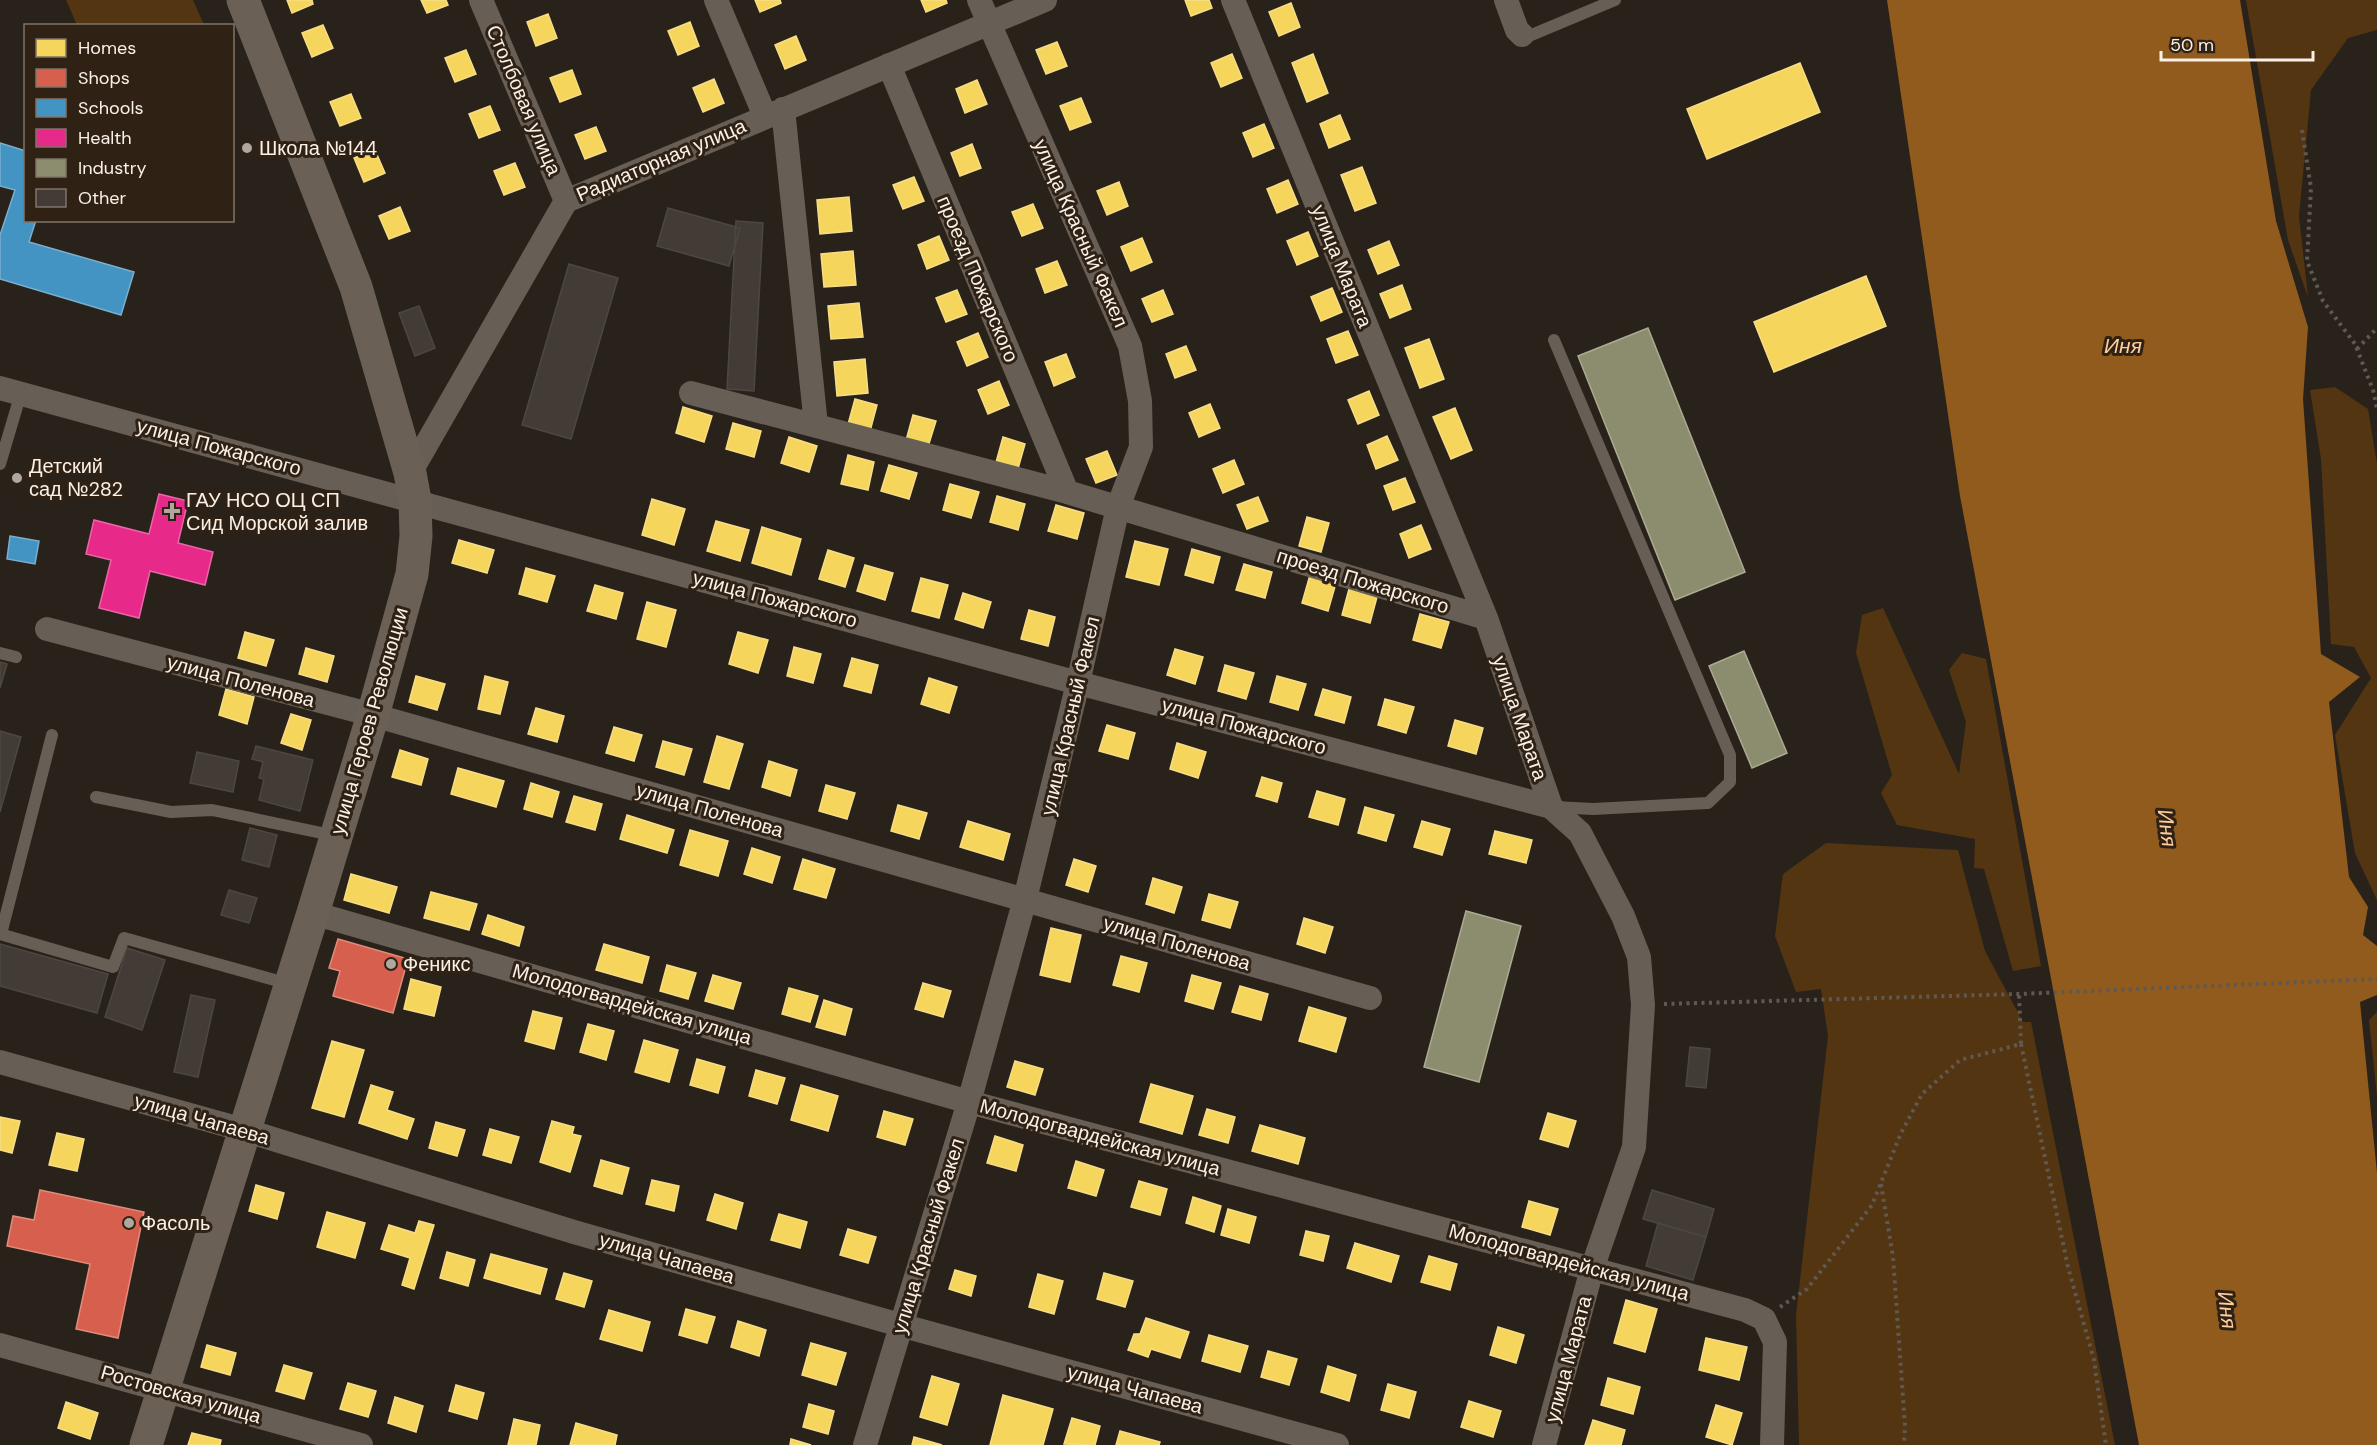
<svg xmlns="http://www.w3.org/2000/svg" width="2377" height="1445" viewBox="0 0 2377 1445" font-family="'DM Sans',sans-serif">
<rect width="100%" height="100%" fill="#29221b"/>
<path fill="#543511" d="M66,0H193L204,25H77Z
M2246,0H2377V30L2348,38L2311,90L2299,216L2308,297L2288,240Z
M2335,387L2368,409L2377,464V900L2355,853L2335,735L2371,678L2354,647L2331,644L2321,459L2310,390Z
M1883,608L1959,774L1966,722L1949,670L1962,653L1986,659L2041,966L2013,971L1984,869L1974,868L1975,839L1897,825L1881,793L1892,775L1856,653L1862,615Z
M1826,843L1958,850L1985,951L2023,1022H2031L2115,1445H1799L1796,1315L1828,1036L1821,989L1796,992L1775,936L1783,874Z
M2377,1012V1096L2369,1020Z"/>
<path fill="#905b1c" d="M1887,0H2240L2276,221L2308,327L2303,399L2321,654L2360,677L2329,702L2349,877L2368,907L2363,935L2377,946V995L2360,1002L2377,1173V1445H2139L1960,496Z"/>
<path fill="#f6d55c" stroke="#f7dd86" stroke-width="1.5" d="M287,0H312L313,4L292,13Z
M421,0H446L448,5L427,13Z
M755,0H780L781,3L760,12Z
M921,0H946L947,3L926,12Z
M1185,0H1209L1212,8L1191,16Z
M1291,3L1300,27L1279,36L1269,12Z
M548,14L557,38L536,46L527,22Z
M690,22L699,46L678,55L668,31Z
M323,25L333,48L312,57L302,33Z
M796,36L806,60L785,69L775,45Z
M1057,42L1067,66L1046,74L1036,50Z
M466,50L476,74L455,82L445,58Z
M1232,54L1242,78L1221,87L1211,63Z
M1313,54L1328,93L1307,102L1292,63Z
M1800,63L1820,112L1707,159L1687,109Z
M572,70L581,94L560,102L550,78Z
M714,79L724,103L703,112L693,88Z
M977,80L987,104L965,113L956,89Z
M351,94L361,118L340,126L330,102Z
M1081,98L1091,122L1070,130L1060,106Z
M490,106L500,130L479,138L469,114Z
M1340,115L1350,139L1329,148L1320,124Z
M1264,124L1274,148L1253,157L1243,133Z
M596,127L606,151L585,159L575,135Z
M972,144L981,168L960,176L951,153Z
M375,150L385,173L364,182L354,158Z
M515,163L525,187L504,195L494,171Z
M1362,167L1376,203L1355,211L1341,175Z
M914,177L924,201L903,209L893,185Z
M1288,180L1298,204L1277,213L1267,189Z
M1119,182L1128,206L1107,215L1097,191Z
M849,197L852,231L820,234L817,200Z
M1033,204L1043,228L1022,236L1012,212Z
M400,207L410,231L389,239L379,216Z
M1308,232L1318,256L1297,265L1287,241Z
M939,236L949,260L927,269L918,245Z
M1142,238L1152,262L1131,271L1121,247Z
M1389,241L1399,265L1378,274L1368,250Z
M853,251L856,285L824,287L821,254Z
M1057,261L1067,285L1045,293L1036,269Z
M1866,276L1886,326L1774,372L1754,322Z
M1402,285L1411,309L1390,318L1380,294Z
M1332,288L1342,312L1321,321L1311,297Z
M957,290L967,314L946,322L936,298Z
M1163,290L1173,314L1152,322L1142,299Z
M859,303L863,337L831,339L828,306Z
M1348,331L1358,355L1336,363L1327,339Z
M978,333L988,357L967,366L957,342Z
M1429,339L1444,379L1420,388L1405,348Z
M1186,346L1196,370L1175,378L1166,354Z
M1066,354L1075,377L1054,386L1045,362Z
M865,359L868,393L837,396L834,362Z
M999,381L1009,405L988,414L978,390Z
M1369,391L1379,415L1358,424L1348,400Z
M855,399L877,405L869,435L847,428Z
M1210,404L1220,428L1199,437L1189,413Z
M683,407L712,416L704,442L676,433Z
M1455,408L1472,450L1451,459L1433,417Z
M913,415L936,421L927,450L905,444Z
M733,423L761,431L754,457L726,449Z
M1387,436L1398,460L1376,469L1367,445Z
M789,437L817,446L809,472L781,463Z
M1003,437L1025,444L1017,472L995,466Z
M1107,451L1117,475L1096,483L1086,459Z
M848,455L874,462L868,490L841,484Z
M1234,460L1244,484L1223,493L1213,469Z
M889,465L917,473L909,499L881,491Z
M1405,478L1415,502L1393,510L1384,486Z
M950,484L979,492L971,518L943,510Z
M997,496L1025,504L1018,530L990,522Z
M1258,497L1268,521L1247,529L1237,505Z
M652,499L685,509L674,545L642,535Z
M1056,505L1084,513L1077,539L1048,531Z
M1307,517L1329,523L1321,552L1299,546Z
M716,521L749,530L740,561L707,551Z
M1421,525L1431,549L1409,558L1400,534Z
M762,527L801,539L791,575L752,563Z
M459,540L494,550L487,573L452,563Z
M1135,541L1168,549L1159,585L1126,577Z
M1192,549L1220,557L1213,583L1185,575Z
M828,550L854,558L845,587L819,579Z
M1244,564L1272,572L1265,598L1236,590Z
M865,565L893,573L885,600L857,591Z
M526,568L555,576L547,602L519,594Z
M1310,575L1336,583L1328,611L1302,603Z
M921,578L948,585L939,618L912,611Z
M595,585L623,593L616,619L587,611Z
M1349,589L1377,597L1370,623L1342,615Z
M963,593L991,602L983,628L955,619Z
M647,602L676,610L666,647L637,639Z
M1029,610L1055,617L1048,646L1021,639Z
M1420,614L1449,622L1441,648L1413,640Z
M245,632L274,640L266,666L238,658Z
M738,632L768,640L758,673L729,664Z
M794,647L821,654L813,683L787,676Z
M306,648L334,656L327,682L299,674Z
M1175,649L1203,657L1195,684L1167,675Z
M852,658L878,665L871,693L844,686Z
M1225,665L1254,673L1246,699L1218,691Z
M416,676L445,684L437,710L409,702Z
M485,676L508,682L500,714L478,709Z
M1277,676L1306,684L1298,710L1270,702Z
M929,678L957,687L949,713L921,704Z
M226,689L254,697L247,724L219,715Z
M1323,689L1351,697L1344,723L1315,715Z
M1385,699L1414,707L1406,733L1378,725Z
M536,708L564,716L557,742L528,734Z
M291,714L311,720L302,750L281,743Z
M1455,720L1483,728L1476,754L1448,746Z
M1107,725L1135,733L1128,759L1099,751Z
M614,727L642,735L634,761L606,753Z
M717,736L743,744L729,789L704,782Z
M663,741L692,749L684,775L656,767Z
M1177,743L1206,752L1198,778L1170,769Z
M400,750L428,759L421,785L392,777Z
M769,761L797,770L790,796L762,787Z
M458,768L504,781L496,807L451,794Z
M1262,777L1282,783L1277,802L1256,796Z
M531,783L559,792L552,817L524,809Z
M826,785L855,793L847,819L819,811Z
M1317,791L1345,799L1338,825L1309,817Z
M574,796L602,804L595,830L566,822Z
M898,805L927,813L919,839L891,831Z
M1365,807L1394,815L1386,841L1358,833Z
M627,815L674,830L667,853L620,839Z
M968,821L1010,834L1003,860L960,847Z
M1422,821L1450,829L1442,855L1414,847Z
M690,830L728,841L718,876L680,865Z
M1495,831L1532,840L1526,863L1489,854Z
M752,848L780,857L772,883L744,874Z
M803,859L835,869L826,898L794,889Z
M1074,859L1096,866L1088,892L1066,885Z
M351,874L397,887L389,913L344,900Z
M1153,878L1182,887L1174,913L1146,904Z
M431,892L477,904L469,930L424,918Z
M1209,894L1238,902L1230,928L1202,920Z
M488,915L524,927L519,946L482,934Z
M1304,918L1333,927L1325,953L1297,944Z
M1051,928L1081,935L1070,982L1040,975Z
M604,944L649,957L642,983L596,970Z
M1121,956L1147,963L1139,992L1113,985Z
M667,965L696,973L688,999L660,991Z
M713,975L741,983L733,1009L705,1001Z
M1192,975L1221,983L1213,1009L1185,1001Z
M411,979L441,987L434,1016L404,1009Z
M923,983L951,991L943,1017L915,1009Z
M1240,986L1268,994L1261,1020L1232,1012Z
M789,988L818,996L810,1022L782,1014Z
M824,1000L852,1009L845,1035L816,1027Z
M1309,1007L1346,1018L1336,1052L1299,1041Z
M533,1011L562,1018L554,1049L525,1041Z
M588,1024L614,1031L606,1060L580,1052Z
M644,1040L678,1050L669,1082L635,1072Z
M332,1041L364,1050L344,1117L312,1108Z
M697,1059L725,1067L718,1093L690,1085Z
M1015,1061L1043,1069L1035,1095L1007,1087Z
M756,1070L785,1078L777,1104L749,1096Z
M1151,1084L1193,1096L1182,1134L1140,1122Z
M371,1085L393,1092L387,1110L414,1119L407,1139L359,1123Z
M801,1085L838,1096L828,1131L791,1120Z
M1207,1109L1235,1117L1228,1143L1199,1135Z
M884,1111L913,1119L905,1145L877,1137Z
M1548,1113L1576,1121L1568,1147L1540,1139Z
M0,1117L20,1121L12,1153L0,1150Z
M552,1121L574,1127L572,1134L581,1136L570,1172L540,1162Z
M436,1122L465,1130L457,1156L429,1148Z
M1260,1125L1305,1138L1298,1164L1252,1151Z
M490,1129L519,1137L511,1163L483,1155Z
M57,1133L84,1139L77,1171L49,1165Z
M995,1136L1023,1145L1016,1171L987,1163Z
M601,1160L629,1168L622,1194L594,1186Z
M1076,1161L1104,1170L1096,1196L1068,1188Z
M652,1180L679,1186L674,1211L646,1204Z
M1139,1181L1167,1189L1160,1215L1131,1207Z
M256,1185L284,1193L277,1219L249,1211Z
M715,1194L743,1203L736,1229L707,1220Z
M1193,1197L1221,1206L1214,1232L1186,1223Z
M1529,1201L1558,1209L1550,1235L1522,1227Z
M1228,1209L1256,1217L1249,1243L1221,1235Z
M327,1212L365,1223L355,1258L317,1247Z
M779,1214L807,1222L800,1248L771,1240Z
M419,1221L434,1225L414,1289L402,1285L410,1258L381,1249L389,1225L415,1233Z
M848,1229L876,1237L868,1263L840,1255Z
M1306,1231L1329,1236L1323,1261L1300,1255Z
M1355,1243L1399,1256L1391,1282L1347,1268Z
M447,1252L475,1260L468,1286L440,1278Z
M491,1254L547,1269L540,1294L484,1278Z
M1429,1256L1457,1264L1450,1290L1421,1282Z
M955,1270L976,1276L971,1296L949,1289Z
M564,1273L592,1281L584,1307L556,1299Z
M1104,1273L1133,1281L1125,1307L1097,1299Z
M1038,1274L1063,1281L1054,1314L1029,1307Z
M1626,1300L1657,1309L1645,1352L1614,1343Z
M686,1309L715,1317L707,1343L679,1335Z
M609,1310L650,1322L642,1351L600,1339Z
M1146,1318L1189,1332L1180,1358L1151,1349L1148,1357L1128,1350L1134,1334H1140Z
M738,1321L766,1330L759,1356L731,1347Z
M1498,1327L1524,1335L1516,1363L1490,1355Z
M1209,1335L1248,1346L1240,1372L1202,1361Z
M1706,1338L1747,1347L1739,1380L1699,1370Z
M811,1343L846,1353L836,1385L802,1375Z
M207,1345L236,1353L230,1375L201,1367Z
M1268,1351L1297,1359L1289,1385L1261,1377Z
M284,1365L312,1373L304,1399L276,1391Z
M1328,1366L1356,1375L1349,1401L1321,1392Z
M932,1376L959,1384L947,1425L920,1417Z
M1608,1378L1640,1387L1633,1414L1601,1405Z
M348,1383L376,1391L368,1417L340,1409Z
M1388,1384L1416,1392L1409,1418L1381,1410Z
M456,1385L484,1393L477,1419L449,1411Z
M1003,1395L1053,1409L1043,1445H990Z
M395,1397L423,1406L416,1432L388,1423Z
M1469,1401L1501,1411L1493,1437L1461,1427Z
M66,1402L98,1413L90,1439L58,1428Z
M809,1404L834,1411L828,1434L803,1427Z
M1716,1405L1742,1413L1732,1445L1706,1437Z
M1072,1418L1100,1426L1095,1445L1064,1444Z
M514,1419L540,1425L536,1445H508Z
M1593,1420L1625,1430L1621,1445H1585Z
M576,1423L617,1435L615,1445H570Z
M1120,1431L1160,1442L1159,1445H1116Z
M192,1433L221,1440L220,1445H188Z
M914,1437L942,1445H912Z
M791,1439L811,1445H790Z"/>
<path fill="#d6604d" stroke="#e08b7c" stroke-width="1.5" d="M338,939L408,959L393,1013L333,996L340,971L329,968Z
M40,1190L144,1212L118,1338L76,1329L90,1264L7,1246L13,1216L34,1220Z"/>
<path fill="#4393c3" stroke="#7aafce" stroke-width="1.5" d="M0,143L26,151V220H36L29,242L134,272L121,315L0,279V235L15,190L0,186Z
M10,536L39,541L35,564L7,559Z"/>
<path fill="#e7298a" stroke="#ec65a6" stroke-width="1.5" d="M159,494L188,501L178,543L213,552L205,585L150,571L139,618L99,608L111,560L86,554L94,520L149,534Z"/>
<path fill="#8c8c6e" stroke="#adaa93" stroke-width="1.5" d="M1648,328L1745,572L1675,600L1578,356Z
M1744,651L1787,753L1752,768L1709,666Z
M1466,911L1521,926L1479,1082L1424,1067Z"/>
<path fill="#433c36" stroke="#4d4741" stroke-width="1.5" d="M668,208L740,228L729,266L657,246Z
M736,221L763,223L754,391L727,389Z
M569,264L618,278L571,439L522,425Z
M419,306L435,348L415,356L399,313Z
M0,662L7,664L0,688Z
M0,731L21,737L0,812Z
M256,746L313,760L300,811L259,800L264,779L259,778L263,762L252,759Z
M197,752L239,761L233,792L190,783Z
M250,828L277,835L269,867L242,860Z
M229,890L257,898L249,923L221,915Z
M0,944L108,974L97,1013L0,986Z
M127,948L165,960L142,1030L105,1017Z
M191,995L215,1000L198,1077L174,1072Z
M1690,1047L1710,1049L1706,1088L1686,1086Z
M1652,1190L1714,1209L1706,1237L1643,1219Z
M1658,1223L1706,1237L1693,1280L1646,1266Z"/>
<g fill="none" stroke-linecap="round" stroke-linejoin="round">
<path stroke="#605952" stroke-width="4" stroke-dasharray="3 4.5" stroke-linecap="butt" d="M2302,130L2311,188L2307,261L2323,301L2355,344L2373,390L2377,409
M2357,349L2377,328
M1664,1004L2019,994L2377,979
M2021,1044L2068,1267L2094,1360L2106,1445
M1881,1184L1893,1257L1905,1426L1904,1445
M1780,1307L1807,1289L1872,1205L1901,1133L1922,1094L1960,1060L2021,1044L2019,994"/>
<path stroke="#675e56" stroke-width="12" d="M1522,35L1529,36L1615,0
M1554,340L1730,755V782L1708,803L1593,809L1554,807
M0,464L21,393
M0,653L16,657
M96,797L171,812L212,810L336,836
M0,934L113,967L124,938L289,984
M1,934L52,735"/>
<path stroke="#675e56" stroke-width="24" d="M481,0L566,201
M716,0L765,116
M1233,0L1486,618L1551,807L1580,833L1623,916L1639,957L1643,1005L1634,1147L1592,1269L1544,1445
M1506,0L1517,30L1522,35
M889,65L1067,492
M783,109L816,425
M0,388L1078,683L1551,807
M691,393L1067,492L1486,618
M410,473L566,201L1045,0
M47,629L373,715L1370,998
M313,913L969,1102L1745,1310L1764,1319L1775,1342L1772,1445
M0,1062L244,1130L574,1232L900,1325L1337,1445
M0,1345L361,1445
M865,1445L969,1102L1025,899L1078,683L1118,507L1141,447L1140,401L1130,346L979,0"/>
<path stroke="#6a6056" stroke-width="33" d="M146,1445L313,913L373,715L412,574L416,536L415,500L410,473L356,287L243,0"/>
</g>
<g fill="#b0a8a0" stroke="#2f2215" stroke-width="2">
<circle cx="247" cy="148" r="6"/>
<circle cx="17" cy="478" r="6"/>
<path d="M169 502h6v6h6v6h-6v6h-6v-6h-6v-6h6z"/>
<circle cx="391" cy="964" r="6"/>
<circle cx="129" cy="1223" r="6"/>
</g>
<g text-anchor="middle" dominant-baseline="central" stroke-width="6" stroke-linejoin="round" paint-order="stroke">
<g font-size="20" fill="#f9f0e8" stroke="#2f2215">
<text transform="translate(524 100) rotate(67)">Столбовая улица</text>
<text transform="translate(661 160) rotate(-23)">Радиаторная улица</text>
<text transform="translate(1081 233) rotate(66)">улица Красный Факел</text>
<text transform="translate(1342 266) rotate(68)">улица Марата</text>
<text transform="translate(978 279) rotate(67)">проезд Пожарского</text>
<text transform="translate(219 447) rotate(15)">улица Пожарского</text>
<text transform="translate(1363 581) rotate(17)">проезд Пожарского</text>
<text transform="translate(775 599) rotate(15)">улица Пожарского</text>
<text transform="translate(241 681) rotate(15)">улица Поленова</text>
<text transform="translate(1070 716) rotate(-77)">улица Красный Факел</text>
<text transform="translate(1520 718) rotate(71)">улица Марата</text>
<text transform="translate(369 721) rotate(-74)">улица Героев Революции</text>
<text transform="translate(1244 726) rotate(15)">улица Пожарского</text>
<text transform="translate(710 810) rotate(16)">улица Поленова</text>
<text transform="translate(1177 943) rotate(16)">улица Поленова</text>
<text transform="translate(632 1004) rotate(16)">Молодогвардейская улица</text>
<text transform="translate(202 1119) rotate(16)">улица Чапаева</text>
<text transform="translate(1100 1137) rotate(15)">Молодогвардейская улица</text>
<text transform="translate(928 1236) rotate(-73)">улица Красный Факел</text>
<text transform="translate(667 1258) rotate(16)">улица Чапаева</text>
<text transform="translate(1569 1262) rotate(15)">Молодогвардейская улица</text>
<text transform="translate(1568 1359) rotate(-75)">улица Марата</text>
<text transform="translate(1135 1389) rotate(15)">улица Чапаева</text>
<text transform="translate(181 1394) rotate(16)">Ростовская улица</text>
</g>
<g font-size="20" fill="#f9f0e8" stroke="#2f2215" text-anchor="start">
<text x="259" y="148">Школа №144</text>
<text x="29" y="466">Детский<tspan x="29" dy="23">сад №282</tspan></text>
<text x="186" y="500">ГАУ НСО ОЦ СП<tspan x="186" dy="23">Сид Морской залив</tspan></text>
<text x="403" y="964">Феникс</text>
<text x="141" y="1223">Фасоль</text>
</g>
<g font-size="21" font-style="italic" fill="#fece9d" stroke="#2f2215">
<text x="2123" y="346">Иня</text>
<text transform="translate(2167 828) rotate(83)">Иня</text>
<text transform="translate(2227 1310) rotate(83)">Иня</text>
</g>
</g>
<rect x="24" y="24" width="210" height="198" fill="#2f2215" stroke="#807469" stroke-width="1.5"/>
<rect x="36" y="39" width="30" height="18" fill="#f6d55c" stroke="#807469" stroke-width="1.5"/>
<text x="78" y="54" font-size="18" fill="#f9f0e8">Homes</text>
<rect x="36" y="69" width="30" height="18" fill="#d6604d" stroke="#807469" stroke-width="1.5"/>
<text x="78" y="84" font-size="18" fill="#f9f0e8">Shops</text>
<rect x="36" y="99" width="30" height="18" fill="#4393c3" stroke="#807469" stroke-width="1.5"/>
<text x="78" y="114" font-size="18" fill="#f9f0e8">Schools</text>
<rect x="36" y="129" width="30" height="18" fill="#e7298a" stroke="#807469" stroke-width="1.5"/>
<text x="78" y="144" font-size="18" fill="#f9f0e8">Health</text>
<rect x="36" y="159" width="30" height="18" fill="#8c8c6e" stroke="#807469" stroke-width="1.5"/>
<text x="78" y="174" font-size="18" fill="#f9f0e8">Industry</text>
<rect x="36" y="189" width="30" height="18" fill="#433c36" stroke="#807469" stroke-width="1.5"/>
<text x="78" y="204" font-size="18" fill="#f9f0e8">Other</text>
<path d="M2161 51v9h152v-9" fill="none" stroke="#f9f0e8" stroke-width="3"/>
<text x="2170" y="51" font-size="18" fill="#f9f0e8" stroke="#2f2215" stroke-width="4.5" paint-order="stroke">50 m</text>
</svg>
